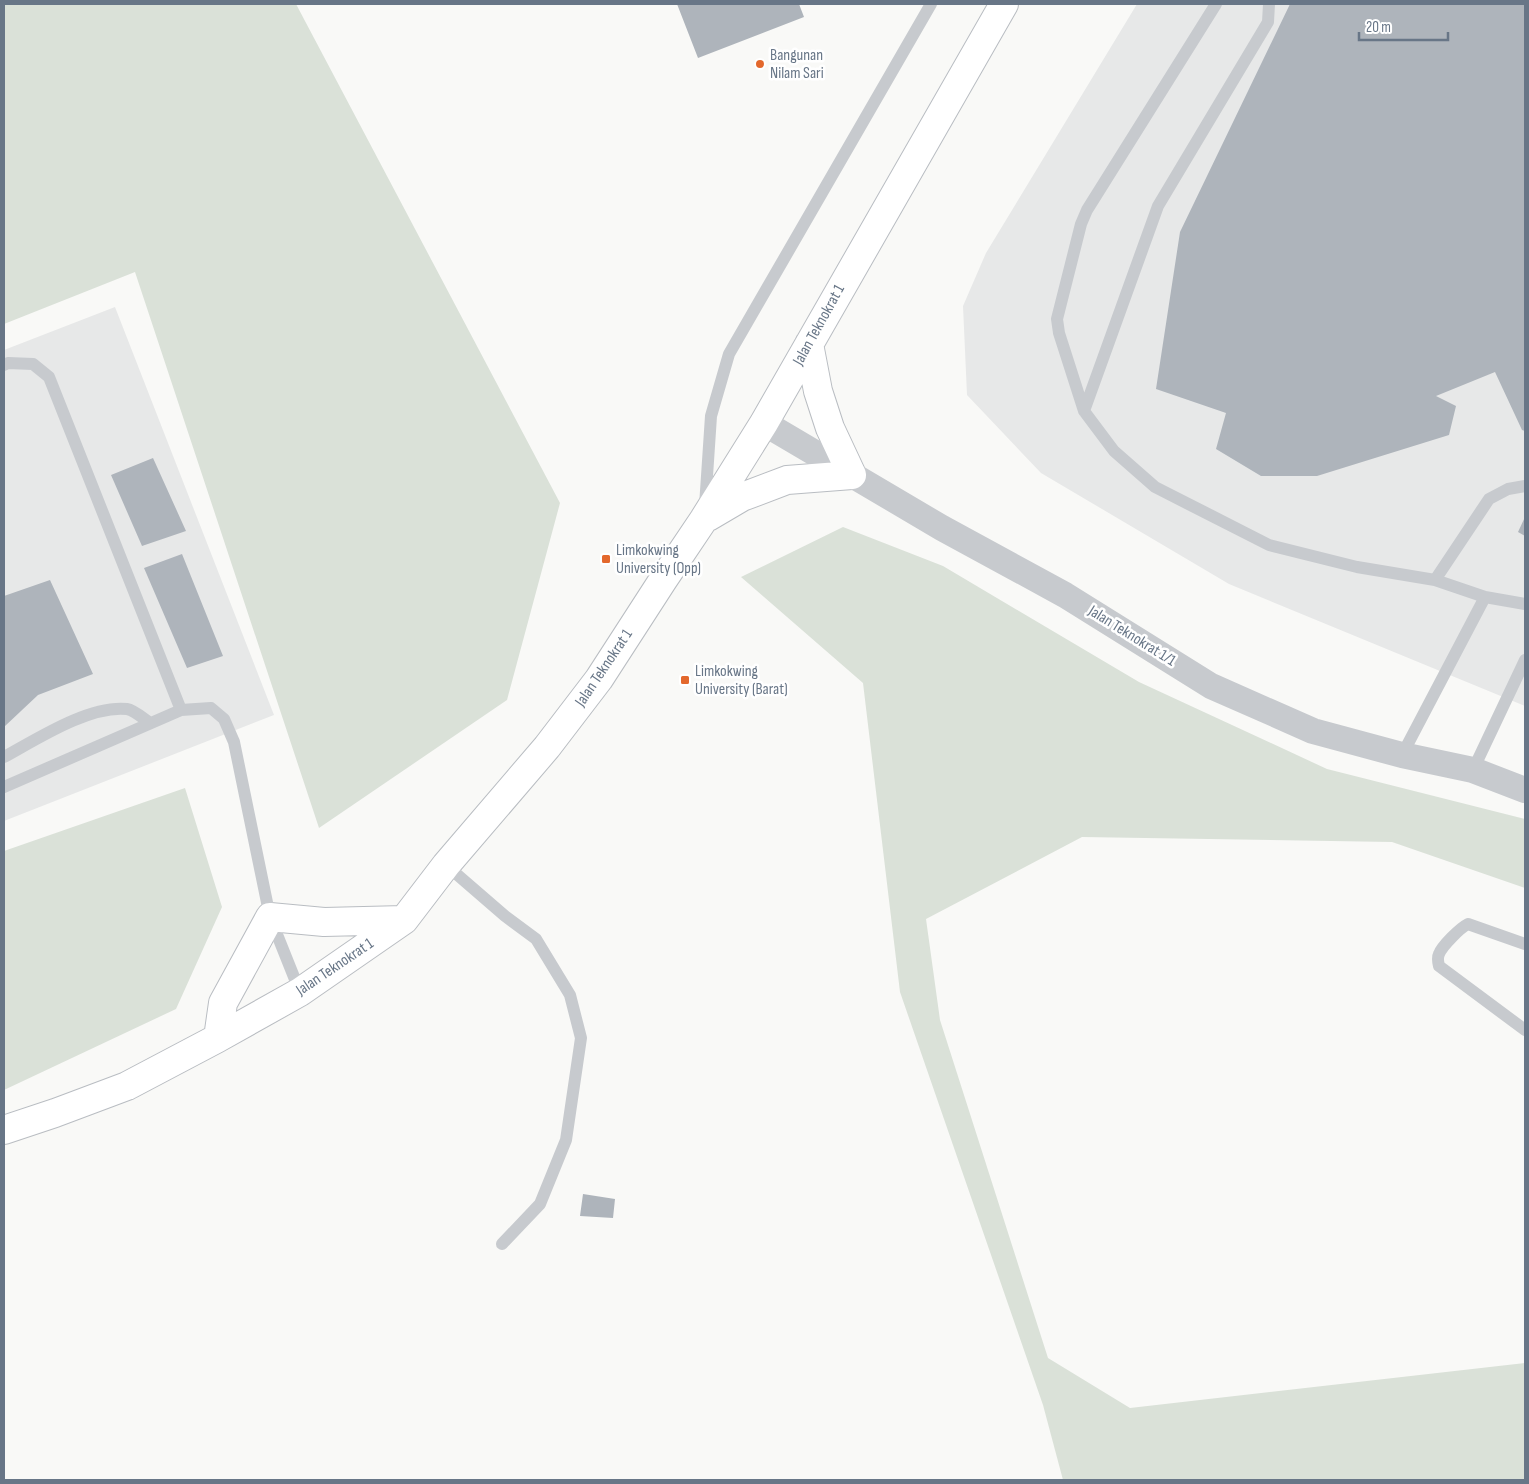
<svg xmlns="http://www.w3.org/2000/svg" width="1529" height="1484" viewBox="0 0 1529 1484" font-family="'Sofia Sans Condensed',sans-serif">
<rect width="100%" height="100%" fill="#f9f9f7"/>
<path fill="#e7e8e8" d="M1137,4H1525V706L1229,584L1041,473L967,395L963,306L986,253Z
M115,307L274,715L4,821V350Z"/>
<path fill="#dae1d8" d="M4,4H296L560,503L507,700L319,828L135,272L4,324Z
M843,527L943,566L1139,682L1327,769L1525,819V888L1392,842L1082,837L926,919L940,1020L1048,1358L1130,1408L1525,1363V1480H1063L1043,1405L900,992L863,683L741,577Z
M185,788L222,907L176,1009L4,1090V851Z"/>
<path fill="#aeb4bb" d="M677,4H799L804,17L698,58Z
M1290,4H1525V431L1522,430L1495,372L1436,396L1456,406L1449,435L1317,476H1261L1216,449L1226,413L1156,389L1180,232Z
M153,458L186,531L142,546L111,475Z
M1525,517V536L1518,532Z
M182,554L223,656L187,668L144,568Z
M50,580L93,674L38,695L4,727V596Z
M583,1194L615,1199L613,1218L580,1216Z"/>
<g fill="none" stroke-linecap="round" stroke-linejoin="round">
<defs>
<path id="secondary" d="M708,517L742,497L787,480L852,475L830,428L818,391L809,344
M218,1038L223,1003L270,917L324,922L404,920
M4,1130L55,1113L127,1086L218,1038L300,992L404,920L446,865L547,747L599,679L663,580L704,519L764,423L1004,4"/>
</defs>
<use href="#secondary" stroke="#b9bdc2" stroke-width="30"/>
<path stroke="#c7cace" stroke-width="12" d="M1216,4L1087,210L1081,224L1057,319L1059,333L1084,411L1114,451L1155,487L1269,545L1357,567L1435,580L1485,597L1525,604
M4,365L8,363L33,364L49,377L181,710
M1084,411L1158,206L1268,22L1269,4
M705,506L711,416L729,354L931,4
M1435,580L1489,499L1508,489L1525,486
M1402,755L1485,597
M4,757C37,739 89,705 127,709C134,710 144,719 150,723
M1473,770L1525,660
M4,787L181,710L211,708L224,719L234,742L270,917L300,992
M446,865L505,916L536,939L570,995L581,1038L566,1140L540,1204L502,1244
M1525,944L1468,924C1460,928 1442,946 1439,954C1437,958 1438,962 1439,966L1525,1030"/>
<path stroke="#c7cace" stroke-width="26" d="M764,423L942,528L1065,595L1211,686L1313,731L1402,755L1473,770L1525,790"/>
<use href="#secondary" stroke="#fff" stroke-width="28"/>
</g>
<g fill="#e3682c" stroke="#fff" stroke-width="2">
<circle cx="760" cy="64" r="5"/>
<rect x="601" y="554" width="10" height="10" rx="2.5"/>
<rect x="680" y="675" width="10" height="10" rx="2.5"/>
</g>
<g text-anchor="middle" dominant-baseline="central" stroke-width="5" stroke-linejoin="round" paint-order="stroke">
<g font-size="16" fill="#687687" stroke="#fff" text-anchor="start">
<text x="770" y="55">Bangunan<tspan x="770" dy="18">Nilam Sari</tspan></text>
<text x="616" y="550">Limkokwing<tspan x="616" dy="18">University (Opp)</tspan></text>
<text x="695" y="671">Limkokwing<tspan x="695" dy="18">University (Barat)</tspan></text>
</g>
<g font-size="16" fill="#687687" stroke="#fff">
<text transform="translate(819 325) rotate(-61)">Jalan Teknokrat 1</text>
<text transform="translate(1132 636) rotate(32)">Jalan Teknokrat 1/1</text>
<text transform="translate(604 668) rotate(-56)">Jalan Teknokrat 1</text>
<text transform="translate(335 967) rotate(-34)">Jalan Teknokrat 1</text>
</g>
</g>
<rect width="1529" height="1484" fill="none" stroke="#687687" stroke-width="10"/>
<path d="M1359 32v8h89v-8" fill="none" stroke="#687687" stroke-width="2.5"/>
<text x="1366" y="32" font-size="15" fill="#687687" stroke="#ffffff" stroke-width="4" paint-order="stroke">20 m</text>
</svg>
